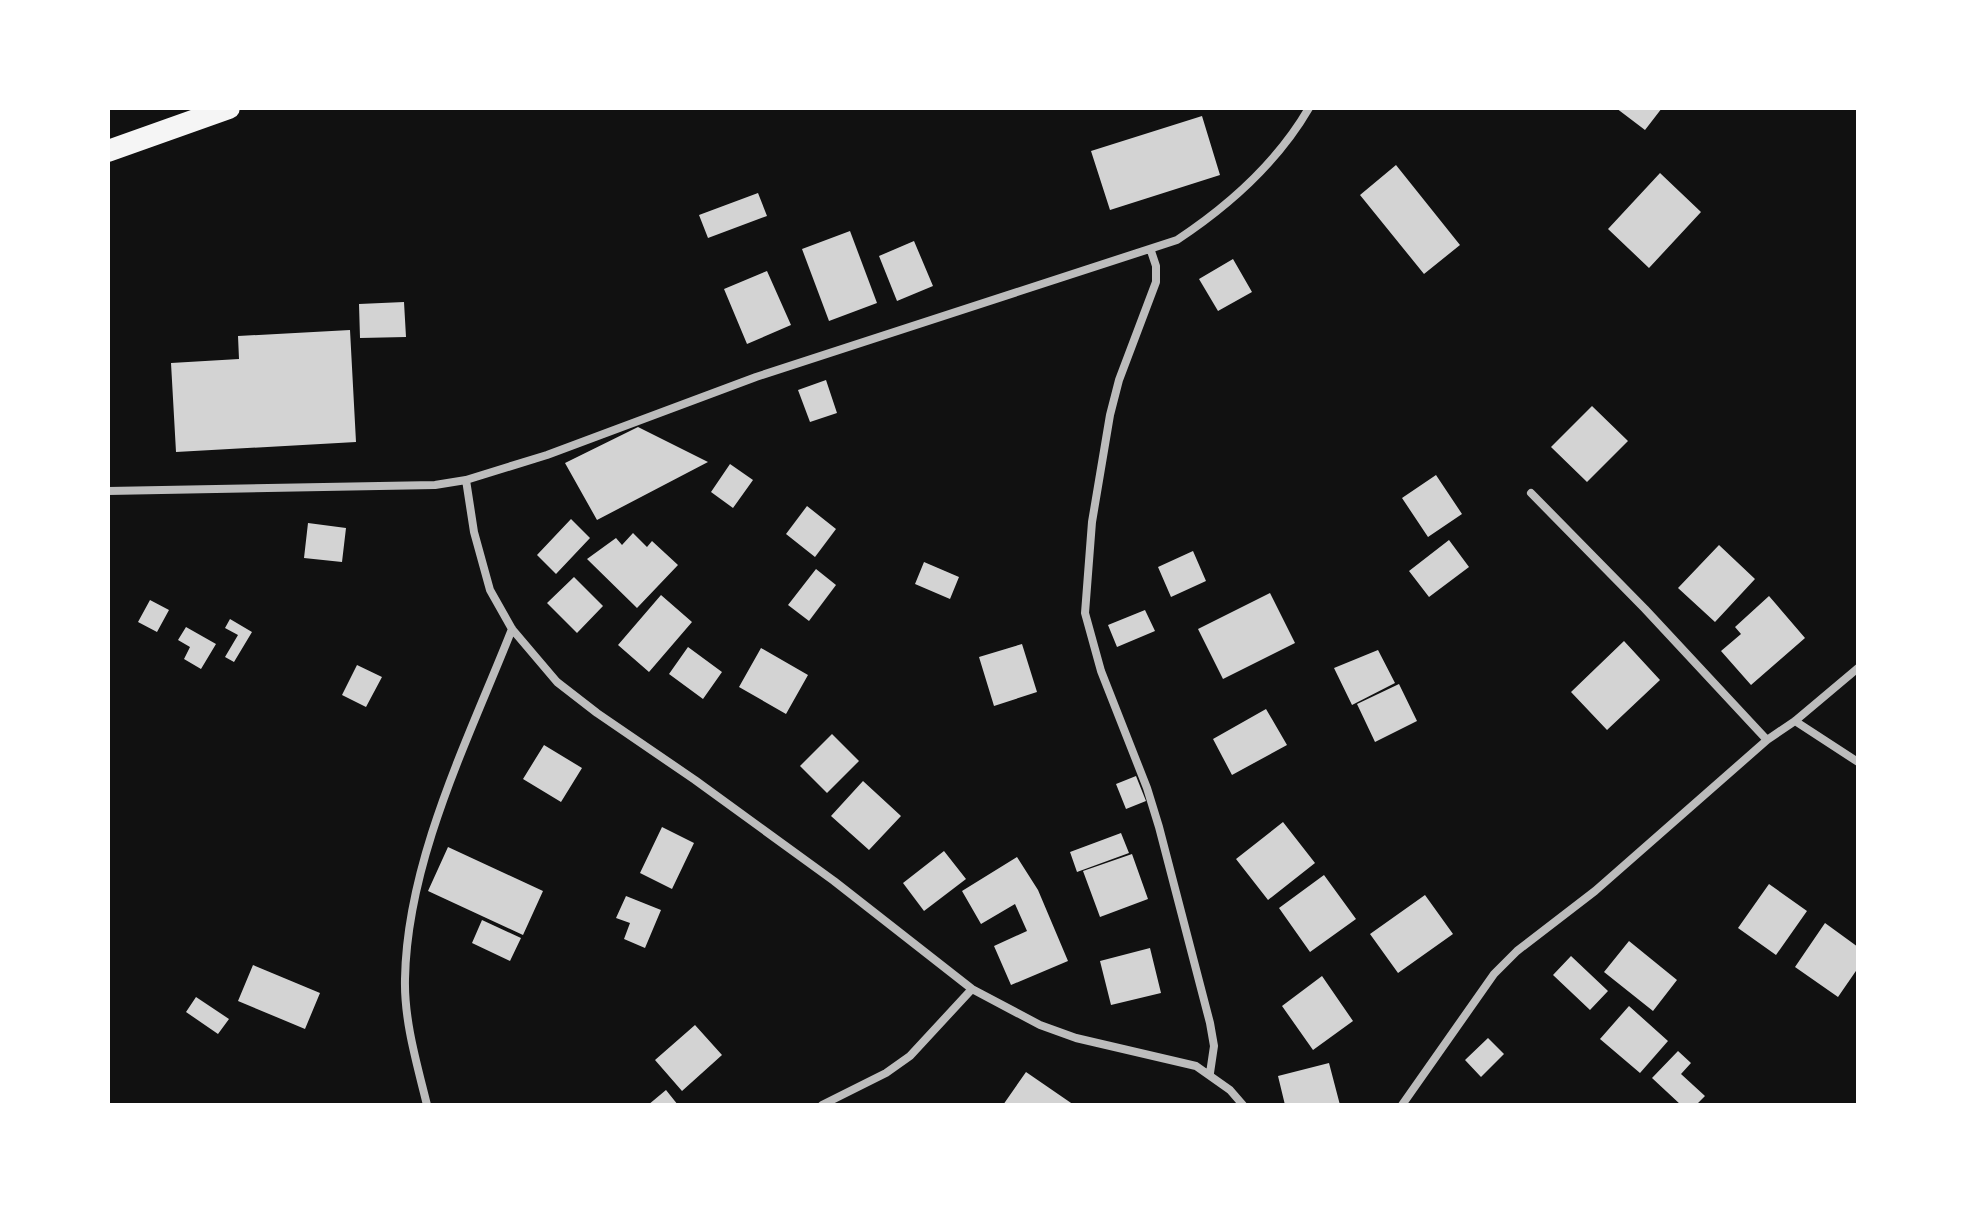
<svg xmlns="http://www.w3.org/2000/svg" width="1966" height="1213" viewBox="0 0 1966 1213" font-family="'PT Sans',sans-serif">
<rect width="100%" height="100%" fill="#111"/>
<path fill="#d3d3d3" d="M1616,108H1662L1645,130Z
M1202,116L1220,175L1110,210L1091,151Z
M1396,165L1460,245L1424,274L1360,195Z
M1660,173L1701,212L1649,268L1608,229Z
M758,193L767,216L708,238L699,215Z
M850,231L877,303L829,321L802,249Z
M914,241L933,286L897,301L879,256Z
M1233,259L1252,292L1218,311L1199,279Z
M767,271L791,325L747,344L724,289Z
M404,302L406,337L360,338L359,304Z
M350,330L356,442L176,452L171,363L239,359L238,336Z
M826,380L837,413L810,422L798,390Z
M1592,406L1628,441L1587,482L1551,447Z
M638,427L708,462L597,520L565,463Z
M730,464L753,480L733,508L711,492Z
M1436,475L1462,514L1428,537L1402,498Z
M807,506L836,529L815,557L786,534Z
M571,519L590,538L556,574L537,555Z
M308,523L346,528L342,562L304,558Z
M633,533L647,547L652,541L678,565L637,608L587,559L616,538L622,545Z
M1449,540L1469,567L1429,597L1409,571Z
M1719,545L1755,579L1715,622L1678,588Z
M1193,551L1206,581L1171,597L1158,567Z
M924,562L959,577L950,599L915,584Z
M816,569L836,585L809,621L788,605Z
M574,577L603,606L577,633L547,603Z
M1270,593L1295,643L1223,679L1198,629Z
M661,595L692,622L649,672L618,645Z
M1769,596L1805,638L1751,685L1721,651L1741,634L1735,627Z
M150,600L169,610L157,632L138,622Z
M1145,610L1155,631L1117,647L1108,625Z
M230,619L252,632L234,662L225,657L238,635L225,628Z
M186,627L216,644L201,669L184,659L190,647L178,640Z
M1624,641L1660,680L1607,730L1571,692Z
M1022,644L1037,692L994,706L979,657Z
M688,647L722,672L703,699L669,674Z
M761,648L808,675L786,714L739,687Z
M1378,650L1395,683L1352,705L1334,668Z
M357,665L382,677L366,707L342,695Z
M1399,684L1417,721L1375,742L1357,704Z
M1266,709L1287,745L1232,775L1213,739Z
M832,734L859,761L827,793L800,766Z
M544,745L582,768L561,802L523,779Z
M1136,776L1146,801L1126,809L1116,784Z
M863,781L901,816L869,850L831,816Z
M1283,822L1315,863L1268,900L1236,859Z
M662,827L694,843L672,889L640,873Z
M1121,833L1129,853L1077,872L1070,852Z
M448,847L543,891L523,935L428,891Z
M944,851L966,879L924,911L903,883Z
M1132,854L1148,899L1100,917L1083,871Z
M1017,857L1038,890L1068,961L1011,985L994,946L1027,931L1015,904L981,924L962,891Z
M1324,875L1356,919L1310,952L1279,908Z
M1769,884L1807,911L1776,955L1738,928Z
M1425,895L1453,934L1398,973L1370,934Z
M626,896L661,910L645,948L624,939L630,923L616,918Z
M482,920L521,938L510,961L472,943Z
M1825,923L1858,947V968L1838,997L1795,967Z
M1629,941L1677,980L1653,1011L1604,972Z
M1150,948L1161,993L1111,1005L1100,961Z
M1571,956L1608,991L1590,1010L1553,975Z
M253,965L320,993L305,1029L238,1001Z
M1322,976L1353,1021L1313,1050L1282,1006Z
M196,997L229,1019L218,1034L186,1012Z
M1629,1006L1668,1041L1640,1073L1600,1039Z
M695,1025L722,1055L682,1091L655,1060Z
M1488,1038L1504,1054L1481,1077L1465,1060Z
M1678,1051L1691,1063L1681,1074L1705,1096L1696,1105H1681L1652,1078Z
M1329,1063L1340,1105H1285L1278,1076Z
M1026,1072L1074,1105H1003Z
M666,1090L678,1105H648Z"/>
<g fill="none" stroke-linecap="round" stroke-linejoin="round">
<path stroke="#bcbcbc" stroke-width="8" d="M1151,251L1156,266V282L1119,380L1110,415L1092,522L1085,613L1101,671L1147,788L1159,827L1210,1023L1214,1046L1210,1073
M466,480L474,532L490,590L512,629L557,682L597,713L695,780L834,881L972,989L1040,1025L1076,1038L1196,1066L1230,1090L1243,1105
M108,491L435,485L466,480L547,455L756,377L1177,240C1230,205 1277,163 1309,108
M1531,493L1645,609L1767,740
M1795,721L1858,762
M427,1105C417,1064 404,1021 405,979C407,860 469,738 512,629
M822,1105L886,1073L910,1056L972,989
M1402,1105L1494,974L1517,951L1595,891L1767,740L1795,721L1858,668"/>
<path stroke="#f5f5f5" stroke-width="22" d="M108,151L229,108"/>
</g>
<rect width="1966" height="1213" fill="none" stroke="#ffffff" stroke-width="220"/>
</svg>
